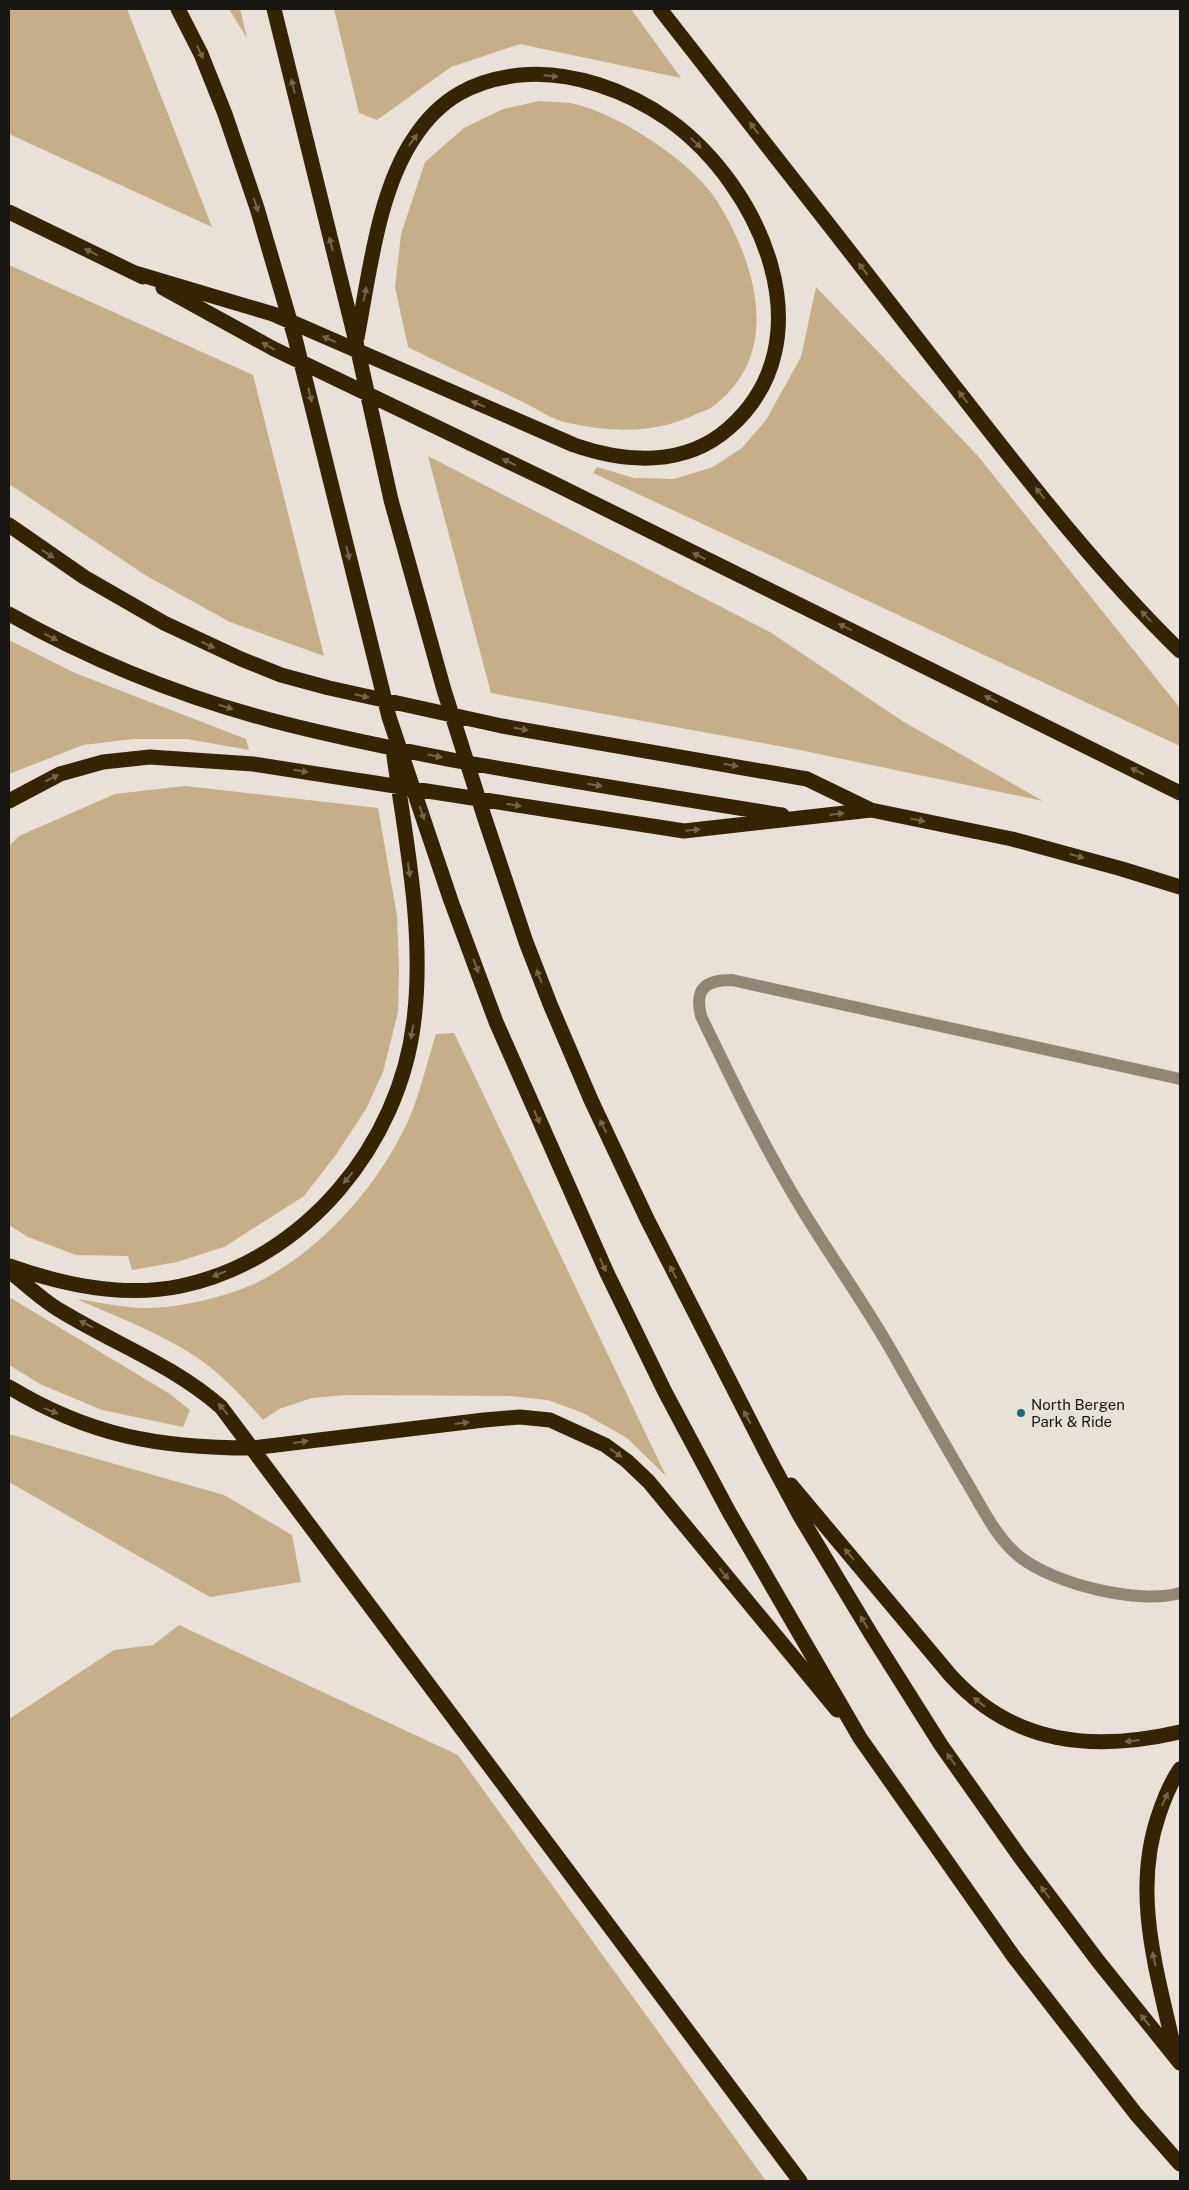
<svg xmlns="http://www.w3.org/2000/svg" width="1189" height="2190" viewBox="0 0 1189 2190" font-family="'Public Sans',sans-serif">
<rect width="100%" height="100%" fill="#e7e1d7"/>
<path fill="#c6ae88" d="M9,9H127L212,227L9,134Z
M229,9H240L247,38Z
M334,9H631L681,78L520,44L451,67L377,120L359,113Z
M539,101C549,102 560,102 570,103C610,110 674,151 701,181C716,196 727,217 736,236C762,293 771,360 716,404C710,410 700,412 692,416C652,434 611,432 568,423C553,420 537,409 523,402C485,384 446,366 408,347L395,287L401,234L425,162L464,128L503,109Z
M9,265L253,375L324,656L230,622L145,575L9,484Z
M816,287L978,456L1180,708V746L593,473L597,467L634,478L674,479L713,467L742,448L766,420L801,357Z
M428,456L770,632L904,722L1043,801L800,750L491,693Z
M9,640L75,673L246,739L249,750L187,739H133L83,745L9,774Z
M185,786L378,808L397,916L399,968L398,1012L383,1072L366,1109L335,1156L304,1196L224,1247L177,1262L132,1270L128,1256L76,1255L28,1237L9,1225V846L19,836L115,794Z
M454,1033L666,1476L627,1438L583,1413L548,1400L510,1396L346,1395L312,1398L279,1409L263,1420C244,1398 225,1378 202,1361C166,1335 117,1317 77,1299C98,1302 119,1307 141,1308C176,1309 227,1297 258,1282C323,1249 378,1186 408,1121C420,1094 427,1062 436,1034Z
M9,1297L170,1394L190,1410L183,1427L102,1410L40,1384L9,1365Z
M9,1434L224,1495L292,1535L301,1582L210,1597L9,1482Z
M179,1625L458,1755L766,2181H9V1719L114,1650L153,1645Z"/>
<g fill="none" stroke-linecap="round" stroke-linejoin="round">
<path stroke="#918673" stroke-width="12" d="M1180,1079L732,980C706,980 694,988 701,1016C733,1082 765,1149 803,1211C833,1260 867,1307 895,1357C918,1398 941,1438 965,1479C981,1505 995,1537 1020,1557C1054,1584 1139,1605 1180,1593"/>
<path stroke="#352403" stroke-width="15" d="M178,9L201,54L225,114L257,208L295,338L389,717L451,901L496,1022L607,1273L665,1392L729,1512L860,1738L1014,1957L1136,2114L1180,2164
M274,9L356,342L391,500L444,690L484,816L526,942L550,1004L591,1100L647,1219L770,1460L800,1516L871,1634L941,1745L1020,1857L1098,1961L1180,2063
M660,9C751,125 841,240 931,356C1010,457 1088,561 1180,651
M9,212L143,277
M135,273L273,314L574,445C626,463 685,467 729,428C829,340 761,186 669,120C628,91 572,70 520,75C474,80 440,98 414,138C378,191 369,276 357,338
M163,288L274,349L553,483L1180,793
M9,525L84,577L164,623L241,659L281,675L329,688L502,726L807,779L871,810L1012,839L1122,869L1180,887
M9,614C91,660 182,697 274,721C336,737 400,750 463,762C569,781 676,798 782,815
M9,801L60,774L103,762L150,757L253,764L684,831L871,810
M10,1266C63,1285 124,1298 181,1286C305,1260 400,1144 414,1020C425,930 405,838 393,749
M9,1271C26,1284 42,1300 61,1311C115,1344 173,1365 221,1407L800,2181
M9,1387C90,1436 159,1448 252,1448L484,1420L520,1417L550,1420L605,1445L627,1461L649,1482L837,1710
M791,1485L951,1676C1014,1745 1093,1752 1180,1732
M1175,2053C1158,1974 1131,1894 1159,1814C1164,1799 1171,1782 1180,1769"/>
</g>
<defs><path id="oneway-solid" d="M-6-.8H1V-3.2L6.5 0L1 3.2V.8H-6Z" transform="scale(1.25)"/></defs>
<g fill="#73664d">
<use href="#oneway-solid" transform="translate(200 52) rotate(65)"/>
<use href="#oneway-solid" transform="translate(551 76) rotate(6)"/>
<use href="#oneway-solid" transform="translate(293 86) rotate(-104)"/>
<use href="#oneway-solid" transform="translate(754 128) rotate(-128)"/>
<use href="#oneway-solid" transform="translate(413 140) rotate(-56)"/>
<use href="#oneway-solid" transform="translate(696 143) rotate(44)"/>
<use href="#oneway-solid" transform="translate(256 205) rotate(72)"/>
<use href="#oneway-solid" transform="translate(331 244) rotate(-104)"/>
<use href="#oneway-solid" transform="translate(91 252) rotate(-154)"/>
<use href="#oneway-solid" transform="translate(863 269) rotate(-128)"/>
<use href="#oneway-solid" transform="translate(365 294) rotate(-79)"/>
<use href="#oneway-solid" transform="translate(329 339) rotate(-156)"/>
<use href="#oneway-solid" transform="translate(268 346) rotate(-151)"/>
<use href="#oneway-solid" transform="translate(310 395) rotate(76)"/>
<use href="#oneway-solid" transform="translate(963 397) rotate(-128)"/>
<use href="#oneway-solid" transform="translate(478 404) rotate(-157)"/>
<use href="#oneway-solid" transform="translate(509 462) rotate(-154)"/>
<use href="#oneway-solid" transform="translate(1040 493) rotate(-129)"/>
<use href="#oneway-solid" transform="translate(348 553) rotate(77)"/>
<use href="#oneway-solid" transform="translate(48 554) rotate(33)"/>
<use href="#oneway-solid" transform="translate(699 556) rotate(-154)"/>
<use href="#oneway-solid" transform="translate(1146 616) rotate(-134)"/>
<use href="#oneway-solid" transform="translate(845 627) rotate(-154)"/>
<use href="#oneway-solid" transform="translate(51 637) rotate(27)"/>
<use href="#oneway-solid" transform="translate(208 645) rotate(24)"/>
<use href="#oneway-solid" transform="translate(362 696) rotate(13)"/>
<use href="#oneway-solid" transform="translate(991 699) rotate(-154)"/>
<use href="#oneway-solid" transform="translate(226 707) rotate(17)"/>
<use href="#oneway-solid" transform="translate(521 729) rotate(10)"/>
<use href="#oneway-solid" transform="translate(435 756) rotate(11)"/>
<use href="#oneway-solid" transform="translate(731 765) rotate(10)"/>
<use href="#oneway-solid" transform="translate(301 771) rotate(9)"/>
<use href="#oneway-solid" transform="translate(1137 771) rotate(-154)"/>
<use href="#oneway-solid" transform="translate(52 778) rotate(-26)"/>
<use href="#oneway-solid" transform="translate(595 785) rotate(9)"/>
<use href="#oneway-solid" transform="translate(514 805) rotate(9)"/>
<use href="#oneway-solid" transform="translate(422 813) rotate(71)"/>
<use href="#oneway-solid" transform="translate(837 814) rotate(-7)"/>
<use href="#oneway-solid" transform="translate(918 820) rotate(12)"/>
<use href="#oneway-solid" transform="translate(693 830) rotate(-6)"/>
<use href="#oneway-solid" transform="translate(1077 856) rotate(16)"/>
<use href="#oneway-solid" transform="translate(409 870) rotate(82)"/>
<use href="#oneway-solid" transform="translate(476 966) rotate(70)"/>
<use href="#oneway-solid" transform="translate(539 976) rotate(-111)"/>
<use href="#oneway-solid" transform="translate(412 1032) rotate(100)"/>
<use href="#oneway-solid" transform="translate(537 1117) rotate(67)"/>
<use href="#oneway-solid" transform="translate(603 1126) rotate(-115)"/>
<use href="#oneway-solid" transform="translate(348 1178) rotate(129)"/>
<use href="#oneway-solid" transform="translate(603 1265) rotate(66)"/>
<use href="#oneway-solid" transform="translate(673 1272) rotate(-117)"/>
<use href="#oneway-solid" transform="translate(219 1274) rotate(158)"/>
<use href="#oneway-solid" transform="translate(86 1324) rotate(-153)"/>
<use href="#oneway-solid" transform="translate(223 1409) rotate(-131)"/>
<use href="#oneway-solid" transform="translate(51 1411) rotate(22)"/>
<use href="#oneway-solid" transform="translate(747 1417) rotate(-118)"/>
<use href="#oneway-solid" transform="translate(462 1423) rotate(-7)"/>
<use href="#oneway-solid" transform="translate(301 1442) rotate(-8)"/>
<use href="#oneway-solid" transform="translate(616 1453) rotate(36)"/>
<use href="#oneway-solid" transform="translate(849 1554) rotate(-130)"/>
<use href="#oneway-solid" transform="translate(724 1574) rotate(50)"/>
<use href="#oneway-solid" transform="translate(864 1622) rotate(-121)"/>
<use href="#oneway-solid" transform="translate(979 1702) rotate(-142)"/>
<use href="#oneway-solid" transform="translate(1132 1741) rotate(173)"/>
<use href="#oneway-solid" transform="translate(951 1759) rotate(-126)"/>
<use href="#oneway-solid" transform="translate(1165 1799) rotate(-66)"/>
<use href="#oneway-solid" transform="translate(1045 1892) rotate(-127)"/>
<use href="#oneway-solid" transform="translate(1154 1959) rotate(-103)"/>
<use href="#oneway-solid" transform="translate(1145 2020) rotate(-129)"/>
</g>
<circle fill="#1f6874" stroke="#e7e1d7" stroke-width="2" cx="1021" cy="1413" r="5"/>
<g text-anchor="middle" dominant-baseline="central" stroke-width="4.5" stroke-linejoin="round" paint-order="stroke">
<g font-size="15" fill="#191714" stroke="#e7e1d7" text-anchor="start">
<text x="1031" y="1404">North Bergen<tspan x="1031" dy="17">Park &amp; Ride</tspan></text>
</g>
</g>
<rect width="1189" height="2190" fill="none" stroke="#191714" stroke-width="20"/>
</svg>
